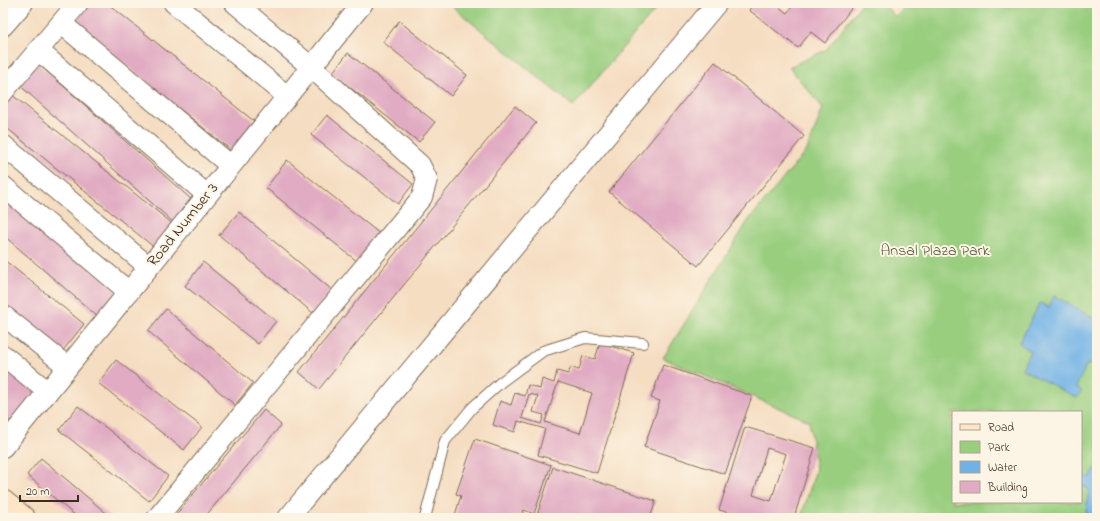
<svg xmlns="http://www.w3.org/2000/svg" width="1100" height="521" viewBox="0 0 1100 521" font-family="'Indie Flower',sans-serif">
<rect width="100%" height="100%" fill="#fcf5e5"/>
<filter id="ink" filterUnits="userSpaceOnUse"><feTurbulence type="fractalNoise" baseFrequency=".025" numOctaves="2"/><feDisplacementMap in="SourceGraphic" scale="8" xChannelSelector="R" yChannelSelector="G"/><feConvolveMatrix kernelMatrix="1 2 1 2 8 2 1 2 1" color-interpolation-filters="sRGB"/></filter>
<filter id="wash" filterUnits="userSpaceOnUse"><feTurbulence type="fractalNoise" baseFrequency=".012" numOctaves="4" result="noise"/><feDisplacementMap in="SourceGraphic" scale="16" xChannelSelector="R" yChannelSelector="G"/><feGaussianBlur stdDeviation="0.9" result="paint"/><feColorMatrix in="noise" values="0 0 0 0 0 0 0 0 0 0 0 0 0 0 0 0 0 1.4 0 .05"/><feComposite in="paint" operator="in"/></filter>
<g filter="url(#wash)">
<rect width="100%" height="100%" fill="#f5ddc1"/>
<path fill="#99ce7f" stroke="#6a7c4e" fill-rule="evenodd" d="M448,3H661L573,106Z
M862,3H883L895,17L910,3H1089L1097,11V518H801L816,469L809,421L663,358L748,221L807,150L823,108L789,67L826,50ZM953,412H1081V502H953Z"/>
<path fill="#71b2e6" stroke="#566e82" d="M1054,296L1097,320V362L1095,366L1087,364L1076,387L1082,391L1077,398L1022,369L1030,351L1019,343L1040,303L1049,307Z
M1097,464V518H1085L1089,489L1081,485V474L1090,478Z"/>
<g id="blocks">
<path fill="#e1acc3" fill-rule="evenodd" d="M91,3H107L255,122L232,151L74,23Z
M754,3H774L787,13L795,3H851L854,5L825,43L811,32L798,48L749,10Z
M399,21L467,75L451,96L383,42Z
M348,53L435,122L419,142L332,73Z
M35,61L192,200L173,222L16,82Z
M715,62L804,136L698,266L609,192Z
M11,94L174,225L155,248L3,125V103Z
M515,106L536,123L319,389L299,372Z
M327,115L413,184L398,204L311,135Z
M287,160L380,234L358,262L266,188Z
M3,194L118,292L97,316L3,235Z
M239,212L332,290L313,313L219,235Z
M3,259L84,324L61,353L3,307Z
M203,262L276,321L258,344L185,286Z
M166,309L253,383L235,405L148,331Z
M600,343L634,353L597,473L538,455L545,429L518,421L515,432L493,425L500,401L511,405L515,393L525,396L528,385L540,389L542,379L554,383L557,371L568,374L571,367L579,370L583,356L595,359ZM558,382L592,393L580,433L545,422ZM529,394L538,396L533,412L544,415L541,424L522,418Z
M116,360L202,427L184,450L98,383Z
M663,365L752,396L725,474L644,447L660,401L651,398Z
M3,366L39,395L15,425L3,415Z
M78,406L168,476L149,501L59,430Z
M264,410L281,425L204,518H173Z
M745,427L815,448L794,518H747L719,510ZM767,448L786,454L771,501L753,495Z
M475,439L551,465L534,514L524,510L521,518H454L461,496L456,494Z
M41,458L112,518H78L27,475Z
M553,467L656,501L650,518H536Z"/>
</g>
</g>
<g filter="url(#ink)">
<use href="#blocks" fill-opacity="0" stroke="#7c6957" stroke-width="1"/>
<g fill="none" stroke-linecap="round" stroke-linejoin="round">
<defs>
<path id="lane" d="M425,518L445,441L472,408L501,382L543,351L585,338L643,343"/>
<path id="street" d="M174,3L287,96
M61,23L231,166
M3,26L23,3
M38,50L207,195
M3,92L78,3
M3,145L149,267
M3,186L129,292
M3,315L68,367
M3,355L48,392
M3,447L363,3
M157,518L422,197L427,179L420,165L311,67L235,3
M288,518L717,3"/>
<path id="secondary" d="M3,501L24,518"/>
</defs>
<use href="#lane" stroke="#7c6957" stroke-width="12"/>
<use href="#street" stroke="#7c6957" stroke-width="22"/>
<use href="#secondary" stroke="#7c6957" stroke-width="24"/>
<use href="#lane" stroke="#fff" stroke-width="10"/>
<use href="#street" stroke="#fff" stroke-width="20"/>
<use href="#secondary" stroke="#fde5c5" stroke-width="22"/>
</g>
</g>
<g text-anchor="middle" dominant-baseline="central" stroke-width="4" stroke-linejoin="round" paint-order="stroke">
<g font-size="16" fill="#3b2a1e" stroke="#fcf5e5">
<text transform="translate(183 225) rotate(-51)">Road Number 3</text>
</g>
<g font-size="16" fill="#575b3b" stroke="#fcf5e5">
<text x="935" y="251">Ansal Plaza Park</text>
</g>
</g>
<rect width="1100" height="521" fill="none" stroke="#fcf5e5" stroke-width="16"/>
<rect x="952" y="411" width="130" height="92" fill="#fcf5e5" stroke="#afa495"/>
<rect x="960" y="424" width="20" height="6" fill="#fde5c5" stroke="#afa495"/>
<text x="988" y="431" font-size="12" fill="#3b2a1e">Road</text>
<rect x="960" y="441" width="20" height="12" fill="#99ce7f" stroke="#afa495"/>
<text x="988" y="451" font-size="12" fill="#3b2a1e">Park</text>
<rect x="960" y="461" width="20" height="12" fill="#71b2e6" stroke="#afa495"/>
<text x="988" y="471" font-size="12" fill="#3b2a1e">Water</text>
<rect x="960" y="481" width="20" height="12" fill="#e1acc3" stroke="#afa495"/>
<text x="988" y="491" font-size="12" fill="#3b2a1e">Building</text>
<path d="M20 495v6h58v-6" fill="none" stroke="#3b2a1e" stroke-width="2"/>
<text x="26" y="495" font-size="12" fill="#3b2a1e" stroke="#fcf5e5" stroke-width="3" paint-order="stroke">20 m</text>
</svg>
